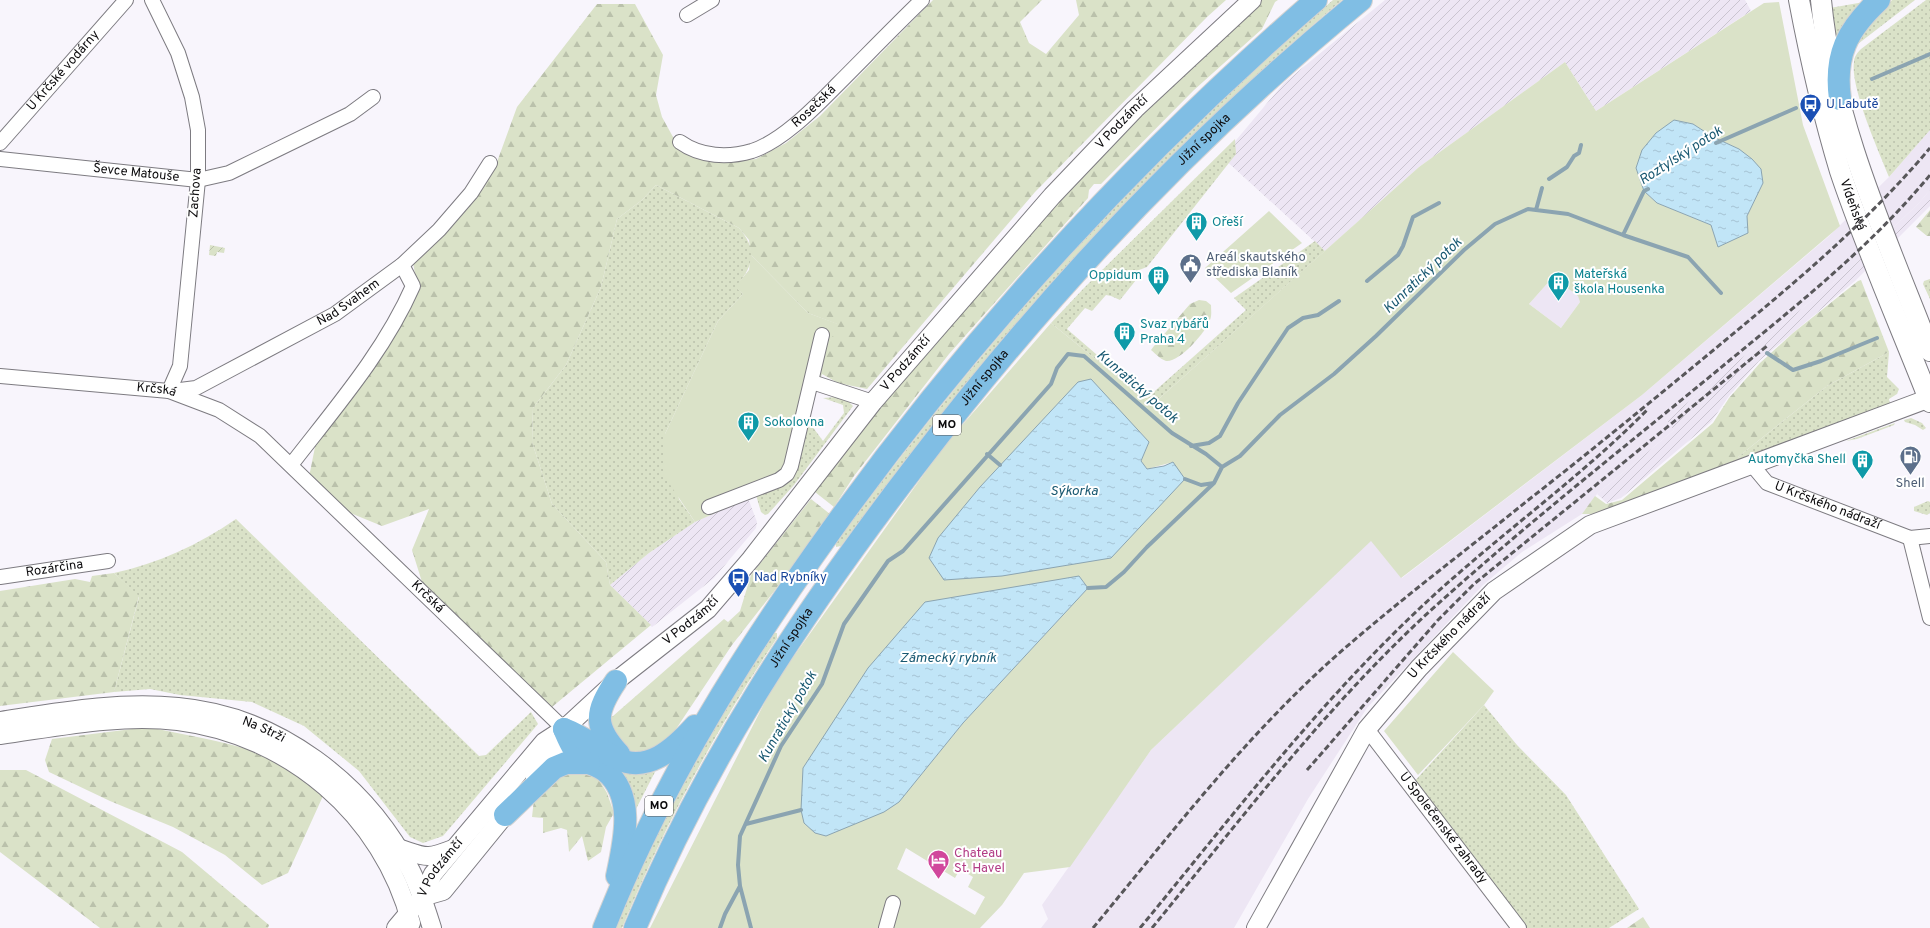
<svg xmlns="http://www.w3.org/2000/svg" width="1930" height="928" viewBox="0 0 1930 928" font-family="Overpass,sans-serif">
<defs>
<pattern id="industrial-furrows" width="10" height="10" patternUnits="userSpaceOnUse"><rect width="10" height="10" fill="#ede6f4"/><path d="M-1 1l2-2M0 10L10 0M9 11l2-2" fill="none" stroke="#cac4d0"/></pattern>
<pattern id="grass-dots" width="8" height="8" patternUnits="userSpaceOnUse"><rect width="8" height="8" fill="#dae2c8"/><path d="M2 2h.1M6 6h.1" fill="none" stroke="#bac1ab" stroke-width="1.8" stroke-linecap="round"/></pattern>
<pattern id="forest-firs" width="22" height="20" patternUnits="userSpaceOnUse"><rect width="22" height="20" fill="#dae2c8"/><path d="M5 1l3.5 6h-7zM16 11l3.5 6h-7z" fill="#bac1ab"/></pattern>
<pattern id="garden-furrows" width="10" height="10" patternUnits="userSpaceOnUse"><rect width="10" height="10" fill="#dae2c8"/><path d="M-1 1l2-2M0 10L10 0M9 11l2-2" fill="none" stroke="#bac1ab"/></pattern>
<pattern id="water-ripples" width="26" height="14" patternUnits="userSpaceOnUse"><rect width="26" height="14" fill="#c1e5f7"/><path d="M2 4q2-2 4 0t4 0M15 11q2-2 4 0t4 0" fill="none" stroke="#a5c3d3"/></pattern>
</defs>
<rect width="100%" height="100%" fill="#f8f5fc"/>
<path fill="url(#industrial-furrows)" d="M1385,0H1745L1751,11L1596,111L1565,62L1419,167L1325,251L1222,157L1284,83Z
M1930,190V206L1855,281L1759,361L1729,396L1711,422L1621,498L1607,503L1597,494L1674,430L1666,420L1850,269L1919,203Z
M748,498L757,522L756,528L714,578L652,627L610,585L649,553L695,522Z"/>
<path fill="#ede6f4" d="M1930,130V190L1919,203L1850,269L1666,420L1674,430L1597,494L1582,514L1522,552L1483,585L1367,708L1308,799L1234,928H1041L1048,919L1042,905L1151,750L1371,540L1402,578L1642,395L1828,237L1889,177Z
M1553,277L1579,296L1580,302L1561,328L1529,304Z"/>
<path fill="url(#grass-dots)" d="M1333,0H1342C1152,160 987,346 841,546L836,547V543C981,345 1145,159 1333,0Z
M1892,0H1915L1854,47L1851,48Z
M1926,0H1930V130L1889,177C1879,152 1850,87 1854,62C1854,57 1857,53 1861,49Z
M1864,2L1837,38L1835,37L1830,8Z
M1235,139L1236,154L1147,267L1139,270L1140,275L1120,300L1111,296L1106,295L1092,311L1085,308L1067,329L1147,398L1246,310L1234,298L1315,241L1325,251L1152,405L1051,323L1084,288Z
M656,185L739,228C759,252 753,265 736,287L743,294L718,321L665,434L679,499L695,522L649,553L610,585L606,562L552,504L532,442L533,408L566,365L601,287L617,219L642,200Z
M1930,279V299L1923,284L1924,281Z
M1889,352L1887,377L1899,389L1897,394L1889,399L1890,404L1742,459L1738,457L1827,386Z
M836,397L848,401L853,406L794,485L768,514L765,515L761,512L756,495L807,422H809L823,441L844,413L843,405L823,398Z
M1911,418L1922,423L1926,428L1923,430L1915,425L1905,422L1904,420Z
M1895,423L1894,425L1857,439L1846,441Z
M1928,501L1930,502V513L1927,515L1914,511V507Z
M236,519L479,756L486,755L531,712L538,724L443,836L423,843L410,837L359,771L304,726L252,702L180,695L150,689L114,692L139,597L114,573C159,563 198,545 236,519Z
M774,633H777V638C716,729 664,826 622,928H616C659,822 711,729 774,633Z
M1484,705L1517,745L1566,795L1639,909L1609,928H1527L1412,784Z
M575,741L641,773L655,772L636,809Z"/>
<path fill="url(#forest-firs)" d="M933,0H1042L1020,22L1029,43L1046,54L1079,15L1076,0H1226L1207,17L1035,192L867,389L838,383L822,374L821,363L837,324L808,313L751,255L749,240L739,228L656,185L642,200L617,219L601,287L566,365L533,408L532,442L552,504L606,562L610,585L651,625L552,707L451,616L422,582L412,550L429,509L382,526L343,510L309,477L316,442L403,321L418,292L413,262L477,196L497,162L517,107L597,4H635L663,55L656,95L662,117L673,137L692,157L722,163L756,159L786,143L820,116Z
M1261,0H1278L1275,2L1262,29L1194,90L1101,184H1094L1089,190L1088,198L949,354L854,476L834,507L815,492L862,428L1106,147Z
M1930,210V236H1927L1916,227Z
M1861,280L1889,352L1827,386L1738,457L1742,459L1632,501L1592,514H1582L1595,496L1606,504L1622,500L1713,423L1729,398L1760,363L1793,333L1858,281Z
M1199,300L1206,301L1211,305C1211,310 1212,315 1210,320C1206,332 1179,363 1166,361C1160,359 1156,354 1151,350L1154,346L1190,304Z
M811,499L830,514L775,590L732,645L668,741L653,753L626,752L605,723L724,619L728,622L740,611L751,575Z
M114,573L139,596L114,692L0,706V591L75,579L90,582L92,576Z
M148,727C185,735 226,741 262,754C281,762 306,783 323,796L288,873L262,885L225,855L173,827L110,801L49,772L45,760L52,739Z
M0,770H26L182,852L269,925L268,928H100L0,852Z
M576,770L598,778L607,793L614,813L606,827L601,852L588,861L582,836L569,852L567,830L561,828L543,833V818L532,817L534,799L551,778Z
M1643,917L1650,928H1627Z"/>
<path fill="#dae2c8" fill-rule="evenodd" d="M1779,2L1803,125L1840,226L1642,395L1401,578L1371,541L1151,750L1070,867L1024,873L1002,905L980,928H650L774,684L944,446L1051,323L1152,405L1419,167L1565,62L1596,111L1764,3ZM1693,124L1713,137L1739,149L1763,183L1747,216L1718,247L1711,225L1657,203L1644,191L1636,168ZM1553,277L1578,296L1580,302L1561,328L1529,304ZM1140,432L1149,442L1141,461L1147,469L1173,462L944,580ZM1079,576L1088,588L963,723L899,802ZM906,848L955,878L960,869L973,877L968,887L985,897L975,915L897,869Z
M1269,211L1302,243L1231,293L1205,268Z
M751,255L808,313L838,324L821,363L822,374L807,422L797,465L756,495L695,522L663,474L665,434L718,321L743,294L735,287L749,270Z
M1453,652L1494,691L1484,705L1418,775L1384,731Z"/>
<path fill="url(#garden-furrows)" d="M210,245L225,248L224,253L217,252L216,256L209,255Z"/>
<path fill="url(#water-ripples)" stroke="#8ba4b1" d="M1674,120L1693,124L1713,137L1739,149L1752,159L1761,169L1763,183L1747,216L1748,233L1718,247L1711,225L1657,203L1644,191L1636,168L1642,150L1656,133Z
M1091,379L1149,442L1141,461L1147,469L1164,466L1173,462L1185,479L1111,558L1002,576L944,580L929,558L938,538L980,487L1078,382Z
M1079,576L1088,588L963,723L899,802L884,812L826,836L815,833L804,823L801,810L803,768L868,668L925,602Z"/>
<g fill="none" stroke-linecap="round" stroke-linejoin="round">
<path stroke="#8ba4b1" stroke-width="4" d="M1872,79L1930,54
M1716,143L1796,108
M1549,179L1567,167L1574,156L1579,153L1581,145
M1536,210L1542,188
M1623,235L1644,191L1648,189
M1367,281L1398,255L1403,246L1413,217L1439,203
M1767,353L1793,370L1821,361L1877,338
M1191,446L1209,443L1220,436L1238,403L1288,328L1303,318L1318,315L1339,301
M987,454L1000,465
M1185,479L1201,485L1214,483
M1088,588L1106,587L1124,572L1147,547L1214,483L1222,467
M746,824L801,810
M720,928L725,914L740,886
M751,928L740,886L738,865L740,836L781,746L822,684L844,624L888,561L903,551L1051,384L1057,368L1068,354L1084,356L1172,433L1206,454L1222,467L1240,456L1280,415L1334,374L1376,336L1464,250L1495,224L1528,209L1568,214L1623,235L1688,257L1721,293"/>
<defs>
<g id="minor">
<path d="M152,0L178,53L192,97L198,130V180L180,366L169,391"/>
<path d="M687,15L712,0"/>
<path id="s1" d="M680,142C701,157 728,158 752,151C783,141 816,106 838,84C866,56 894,27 922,0"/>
<path id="s2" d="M0,143L126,0"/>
<path id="s3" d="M0,159L198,180L229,173L350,114L373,97"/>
<path id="s4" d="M0,376L169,391L219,410L260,436L564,729"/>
<path d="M812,382L873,402"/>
<path id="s5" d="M172,391L196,388L335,314L402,265L439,230L471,193L490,163"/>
<path d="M291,465C335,408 384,352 413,286L402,265"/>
<path id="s6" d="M1752,465L1767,483L1910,538L1930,536"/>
<path d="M709,507L779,480L787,474L791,466L822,335"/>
<path d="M1910,538L1930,618"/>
<path id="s7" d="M0,577L108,561"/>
<path id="s8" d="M1367,729L1519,928"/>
<path d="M886,928L893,903"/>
</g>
<g id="tertiary">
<path id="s9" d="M0,721C59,712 118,701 178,707C278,716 366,783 411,871C420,889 426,909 432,928"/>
<path d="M0,735C58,727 119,714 178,721C289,735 383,815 411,923"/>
<path d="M535,777L558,748L564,729"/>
<path d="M398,848C426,857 425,860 453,849"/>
<path d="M422,897L443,891L513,805"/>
<path id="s10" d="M396,928L422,897L433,874L544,742L564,729L616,681L708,609L751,559L873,402L1052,196L1135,109L1252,0"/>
<path id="s11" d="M1256,928L1367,729L1419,668L1494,591L1590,525L1930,398"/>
</g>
<g id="secondary">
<path id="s12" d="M1799,0C1810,58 1823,115 1840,171C1866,249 1900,325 1930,402"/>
<path d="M1821,0C1832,120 1887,240 1930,351"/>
</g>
<g id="trunk">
<path d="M1840,99C1834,55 1847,30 1879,0"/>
<path d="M616,681C595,712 593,726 619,754"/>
<path d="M564,729C570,743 575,756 589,763C595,765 600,767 605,771C636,795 624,843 617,876"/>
<path d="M564,729C583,736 598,749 616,758C647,774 674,749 695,726"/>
<path d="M505,815L554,768L566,763H589"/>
<path d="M604,928C661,784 743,653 833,528C973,334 1135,157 1316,0"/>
<path id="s13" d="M635,928C705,760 805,609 916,465C1046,295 1195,136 1361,0"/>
</g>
</defs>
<use href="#minor" stroke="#7d7b81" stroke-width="16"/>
<use href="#tertiary" stroke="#7d7b81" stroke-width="20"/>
<use href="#secondary" stroke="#7d7b81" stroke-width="22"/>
<use href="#trunk" stroke="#d3d3d3" stroke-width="24"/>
<use href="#minor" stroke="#fff" stroke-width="14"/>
<use href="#tertiary" stroke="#fff" stroke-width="18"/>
<use href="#secondary" stroke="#fff" stroke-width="20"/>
<use href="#trunk" stroke="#80bee4" stroke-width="22"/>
<path stroke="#58575a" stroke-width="3" stroke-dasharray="6 3" stroke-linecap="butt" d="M1307,770L1438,620L1474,584L1767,346
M1093,928C1175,829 1253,726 1352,642C1409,593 1469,548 1527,501C1591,451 1653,400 1716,348C1793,284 1865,225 1930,148
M1140,928C1230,819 1316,706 1419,609C1493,539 1577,481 1648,409
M1152,928C1246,813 1337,692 1449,594C1540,513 1636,438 1730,360C1801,302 1872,245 1930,175"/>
</g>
<defs>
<symbol id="bus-pin" viewBox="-11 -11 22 30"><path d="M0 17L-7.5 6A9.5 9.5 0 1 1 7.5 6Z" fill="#1a4fb4" stroke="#fff"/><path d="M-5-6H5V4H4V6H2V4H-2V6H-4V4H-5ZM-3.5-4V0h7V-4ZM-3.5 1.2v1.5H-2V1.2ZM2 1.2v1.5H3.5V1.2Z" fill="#fff"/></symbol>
<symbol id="building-pin" viewBox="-11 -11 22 30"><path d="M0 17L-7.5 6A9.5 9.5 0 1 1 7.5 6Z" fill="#0f9aa8" stroke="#fff"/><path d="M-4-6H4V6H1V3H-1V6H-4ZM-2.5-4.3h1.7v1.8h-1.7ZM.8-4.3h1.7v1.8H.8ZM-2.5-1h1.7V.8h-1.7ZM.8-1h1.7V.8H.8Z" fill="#fff"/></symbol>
<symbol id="civic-pin" viewBox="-11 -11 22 30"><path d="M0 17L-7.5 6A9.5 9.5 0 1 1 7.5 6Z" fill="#5c6f8a" stroke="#fff"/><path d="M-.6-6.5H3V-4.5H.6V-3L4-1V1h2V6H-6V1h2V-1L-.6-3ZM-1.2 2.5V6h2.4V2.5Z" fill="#fff"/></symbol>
<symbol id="fuel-pin" viewBox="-11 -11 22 30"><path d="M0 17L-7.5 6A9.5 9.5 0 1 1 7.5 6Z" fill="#5c6f8a" stroke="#fff"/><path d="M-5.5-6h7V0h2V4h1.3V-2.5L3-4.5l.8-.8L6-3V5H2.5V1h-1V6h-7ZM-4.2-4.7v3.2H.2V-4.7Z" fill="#fff"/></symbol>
<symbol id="hotel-pin" viewBox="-11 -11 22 30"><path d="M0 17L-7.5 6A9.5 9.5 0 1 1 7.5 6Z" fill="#d1479c" stroke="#fff"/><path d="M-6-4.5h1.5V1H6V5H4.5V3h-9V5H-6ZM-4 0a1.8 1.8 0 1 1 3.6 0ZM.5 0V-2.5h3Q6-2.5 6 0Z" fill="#fff"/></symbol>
</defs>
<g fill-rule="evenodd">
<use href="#bus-pin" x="1798" y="92" width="25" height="34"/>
<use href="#building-pin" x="1184" y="210" width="25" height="34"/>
<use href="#civic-pin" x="1178" y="252" width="25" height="34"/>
<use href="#building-pin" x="1146" y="264" width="25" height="34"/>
<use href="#building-pin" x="1546" y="270" width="25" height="34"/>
<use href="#building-pin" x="1112" y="320" width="25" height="34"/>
<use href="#building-pin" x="736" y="410" width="25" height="34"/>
<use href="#fuel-pin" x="1898" y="444" width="25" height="34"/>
<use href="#building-pin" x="1850" y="448" width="25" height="34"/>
<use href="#bus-pin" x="726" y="566" width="25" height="34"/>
<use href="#hotel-pin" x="926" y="848" width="25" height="34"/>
</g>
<g text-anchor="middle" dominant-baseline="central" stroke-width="4" stroke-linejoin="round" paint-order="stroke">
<g fill="#fff" stroke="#555456" stroke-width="1">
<rect x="933" y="415" width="28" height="20" rx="3"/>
<rect x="645" y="796" width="28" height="20" rx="3"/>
</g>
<g font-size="12" font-weight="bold" fill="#0c0b0d">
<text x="947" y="425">MO</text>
<text x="659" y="806">MO</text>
</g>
<g font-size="13" fill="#0c0b0d" stroke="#fff">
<text stroke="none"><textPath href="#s2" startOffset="96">U Krčské vodárny</textPath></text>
<text stroke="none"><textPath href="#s1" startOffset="152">Rosečská</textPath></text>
<text stroke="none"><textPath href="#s10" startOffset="1089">V Podzámčí</textPath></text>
<text stroke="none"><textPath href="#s13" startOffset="978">Jižní spojka</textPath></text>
<text stroke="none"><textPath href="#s3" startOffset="137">Ševce Matouše</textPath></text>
<text transform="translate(196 193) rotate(-86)">Zachova</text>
<text stroke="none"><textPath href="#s12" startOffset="212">Vídeňská</textPath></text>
<text stroke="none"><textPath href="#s5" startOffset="199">Nad Svahem</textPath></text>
<text stroke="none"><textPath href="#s10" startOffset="765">V Podzámčí</textPath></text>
<text stroke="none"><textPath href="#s13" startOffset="654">Jižní spojka</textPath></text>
<text stroke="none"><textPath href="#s4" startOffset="157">Krčská</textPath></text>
<text stroke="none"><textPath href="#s6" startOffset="88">U Krčského nádraží</textPath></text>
<text stroke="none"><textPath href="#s7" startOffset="55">Rozárčina</textPath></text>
<text stroke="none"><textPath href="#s4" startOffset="504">Krčská</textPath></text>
<text stroke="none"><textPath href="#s10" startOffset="429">V Podzámčí</textPath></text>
<text stroke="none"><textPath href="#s11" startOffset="352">U Krčského nádraží</textPath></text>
<text stroke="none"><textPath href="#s13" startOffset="330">Jižní spojka</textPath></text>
<text stroke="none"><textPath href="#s9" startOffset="268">Na Strži</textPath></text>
<text stroke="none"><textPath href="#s8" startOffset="125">U Společenské zahrady</textPath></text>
<text stroke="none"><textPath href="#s10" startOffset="75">V Podzámčí</textPath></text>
</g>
<g font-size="13" fill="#164399" stroke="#fff" text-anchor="start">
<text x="1826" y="105">U Labutě</text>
<text x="754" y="578">Nad Rybníky</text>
</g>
<g font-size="13" fill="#0d838f" stroke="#fff" text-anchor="start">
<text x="1212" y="223">Ořeší</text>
<text x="1574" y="275">Mateřská<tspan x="1574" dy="15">škola Housenka</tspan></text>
<text x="1142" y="276" text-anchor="end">Oppidum</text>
<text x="1140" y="325">Svaz rybářů<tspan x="1140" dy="15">Praha 4</tspan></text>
<text x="764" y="423">Sokolovna</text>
<text x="1846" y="460" text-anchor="end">Automyčka Shell</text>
</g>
<g font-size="13" fill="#4e5e75" stroke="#fff" text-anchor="start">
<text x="1206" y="258">Areál skautského<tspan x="1206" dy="15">střediska Blaník</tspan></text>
<text x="1910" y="484" text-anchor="middle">Shell</text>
</g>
<g font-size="13" fill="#b23c85" stroke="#fff" text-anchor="start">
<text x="954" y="854">Chateau<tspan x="954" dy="15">St. Havel</tspan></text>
</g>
<g font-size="14" font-style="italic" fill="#185871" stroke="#fff">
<text transform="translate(1681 156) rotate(-33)">Roztylský potok</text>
<text transform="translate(1423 276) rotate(-44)">Kunratický potok</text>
<text transform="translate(1137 387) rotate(41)">Kunratický potok</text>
<text x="1074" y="491">Sýkorka</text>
<text x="948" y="658">Zámecký rybník</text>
<text transform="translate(788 717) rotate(-60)">Kunratický potok</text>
</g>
</g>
</svg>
